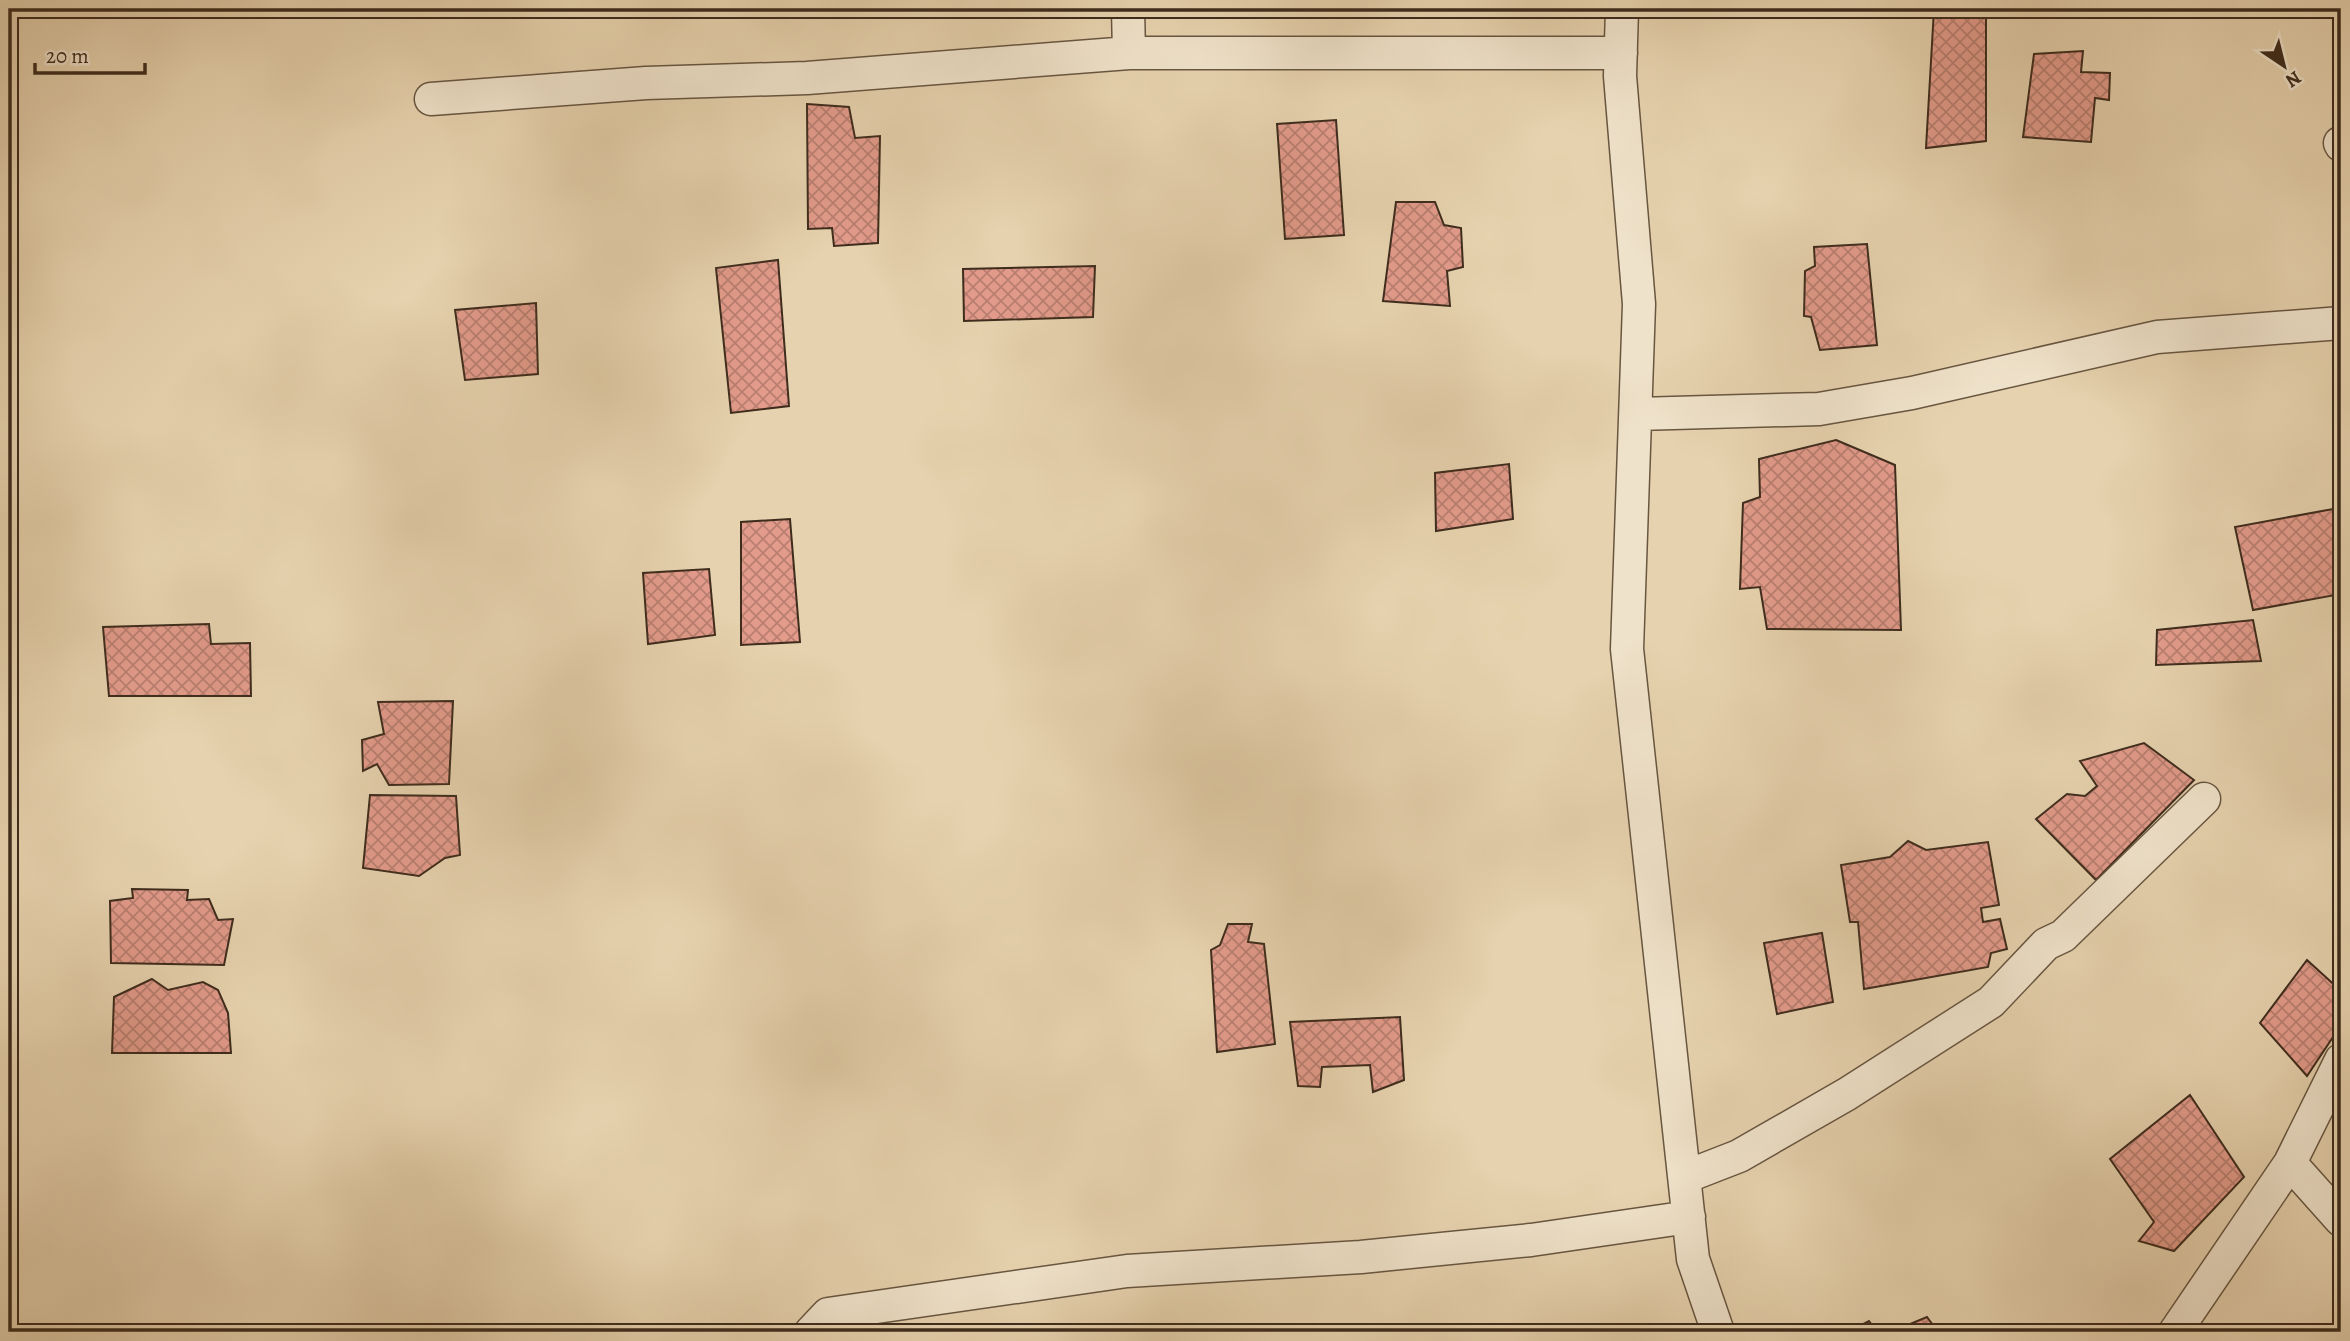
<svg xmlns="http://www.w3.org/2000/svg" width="2350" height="1341" viewBox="0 0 2350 1341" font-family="Alegreya,serif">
<defs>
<pattern id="building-cross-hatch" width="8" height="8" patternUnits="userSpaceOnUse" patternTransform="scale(1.75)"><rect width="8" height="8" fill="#e39b8b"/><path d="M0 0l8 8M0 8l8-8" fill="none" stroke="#b97f71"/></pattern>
</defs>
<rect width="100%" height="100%" fill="#e6d2ae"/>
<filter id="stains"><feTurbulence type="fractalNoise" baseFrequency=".00286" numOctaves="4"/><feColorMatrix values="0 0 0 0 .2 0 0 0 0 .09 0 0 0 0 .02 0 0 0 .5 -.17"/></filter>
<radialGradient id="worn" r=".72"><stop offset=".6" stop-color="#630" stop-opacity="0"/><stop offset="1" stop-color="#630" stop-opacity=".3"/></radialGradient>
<path fill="url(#building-cross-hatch)" stroke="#3e2c1d" stroke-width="2" d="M1934,9H1986V141L1926,148Z
M2083,51L2081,72L2110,73L2109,100L2095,98L2091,142L2023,137L2034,54Z
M807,104L849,107L855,138L880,136L878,243L834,246L832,228L808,229Z
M1336,120L1344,235L1285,239L1277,124Z
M1396,202H1435L1444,225L1461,228L1463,267L1447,271L1450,306L1383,301Z
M1867,244L1877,345L1820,350L1811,317L1804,316L1805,271L1815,266L1814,247Z
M778,260L789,406L731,413L716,268Z
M1095,266L1093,317L964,321L963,269Z
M536,303L538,374L465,380L455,310Z
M1836,440L1895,465L1901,630L1767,629L1760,587L1740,589L1743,503L1760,497L1759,459Z
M1509,464L1513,519L1436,531L1435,473Z
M2333,509L2341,516V594L2253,610L2235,527Z
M790,519L800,642L741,645V522Z
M709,569L715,635L648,644L643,573Z
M2253,620L2261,661L2156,665L2157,630Z
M209,624L211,644L250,643L251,696H109L103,627Z
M453,701L449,784L389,785L377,764L363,771L362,740L384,734L378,702Z
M2144,743L2194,780L2096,880L2036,819L2067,794L2085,796L2097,786L2080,761Z
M370,795L456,796L460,855L445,858L419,876L363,868Z
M1908,841L1926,850L1988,842L1999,905L1981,908L1983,922L2000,919L2007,949L1991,953L1988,967L1864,989L1858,922H1850L1841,865L1890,857Z
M132,889L188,890L187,900L209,899L218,920L233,919L224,965L111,963L110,901L133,898Z
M1228,924H1252L1248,942L1264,944L1275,1044L1217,1052L1211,950L1220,945Z
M1822,933L1833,1002L1777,1014L1764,943Z
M2307,960L2341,991V1025L2307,1076L2260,1023Z
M152,979L168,990L203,982L218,990L228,1013L231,1053H112L114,997Z
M1400,1017L1404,1080L1373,1092L1370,1065L1322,1067L1320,1087L1298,1086L1290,1022Z
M2190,1095L2244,1177L2174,1251L2139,1241L2154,1222L2110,1159Z
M1927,1317L1938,1332H1891Z
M1869,1321L1877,1332H1848Z"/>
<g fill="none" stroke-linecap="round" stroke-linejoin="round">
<defs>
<path id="minor" d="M1128,9L1129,53
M1622,9L1620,76L1639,304L1627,649L1693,1259L1718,1332
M431,99L646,83L807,78L1129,53H1621
M2340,143L2341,145
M1637,414L1819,409L1912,393L2157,337L2341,323
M2290,1163L2341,1220
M1685,1177L1739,1156L1847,1094L1991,1002L2046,944L2063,936L2204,799
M811,1332L828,1314L1127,1271L1361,1257L1531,1240L1689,1217
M2175,1332L2290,1163L2341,1060"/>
</defs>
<use href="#minor" stroke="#685641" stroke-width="35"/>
<use href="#minor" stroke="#efe2ca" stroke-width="32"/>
</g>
<rect width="2350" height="1341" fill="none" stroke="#e6d2ae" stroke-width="35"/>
<rect x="10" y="10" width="2329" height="1320" fill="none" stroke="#3e2c1d" stroke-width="3.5"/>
<rect x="18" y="18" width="2315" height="1306" fill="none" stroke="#3e2c1d" stroke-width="2"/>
<g transform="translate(2284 66) rotate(145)" stroke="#efe2ca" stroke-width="5" paint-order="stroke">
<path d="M0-5L12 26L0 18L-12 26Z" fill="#3e2c1d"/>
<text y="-10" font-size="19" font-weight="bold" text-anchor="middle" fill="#3e2c1d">N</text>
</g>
<path d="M35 63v10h110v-10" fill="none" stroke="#3e2c1d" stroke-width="3.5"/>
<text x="46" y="63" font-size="21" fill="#3e2c1d" stroke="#efe2ca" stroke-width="5" paint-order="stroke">20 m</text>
<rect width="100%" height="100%" filter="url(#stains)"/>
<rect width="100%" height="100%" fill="url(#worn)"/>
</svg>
